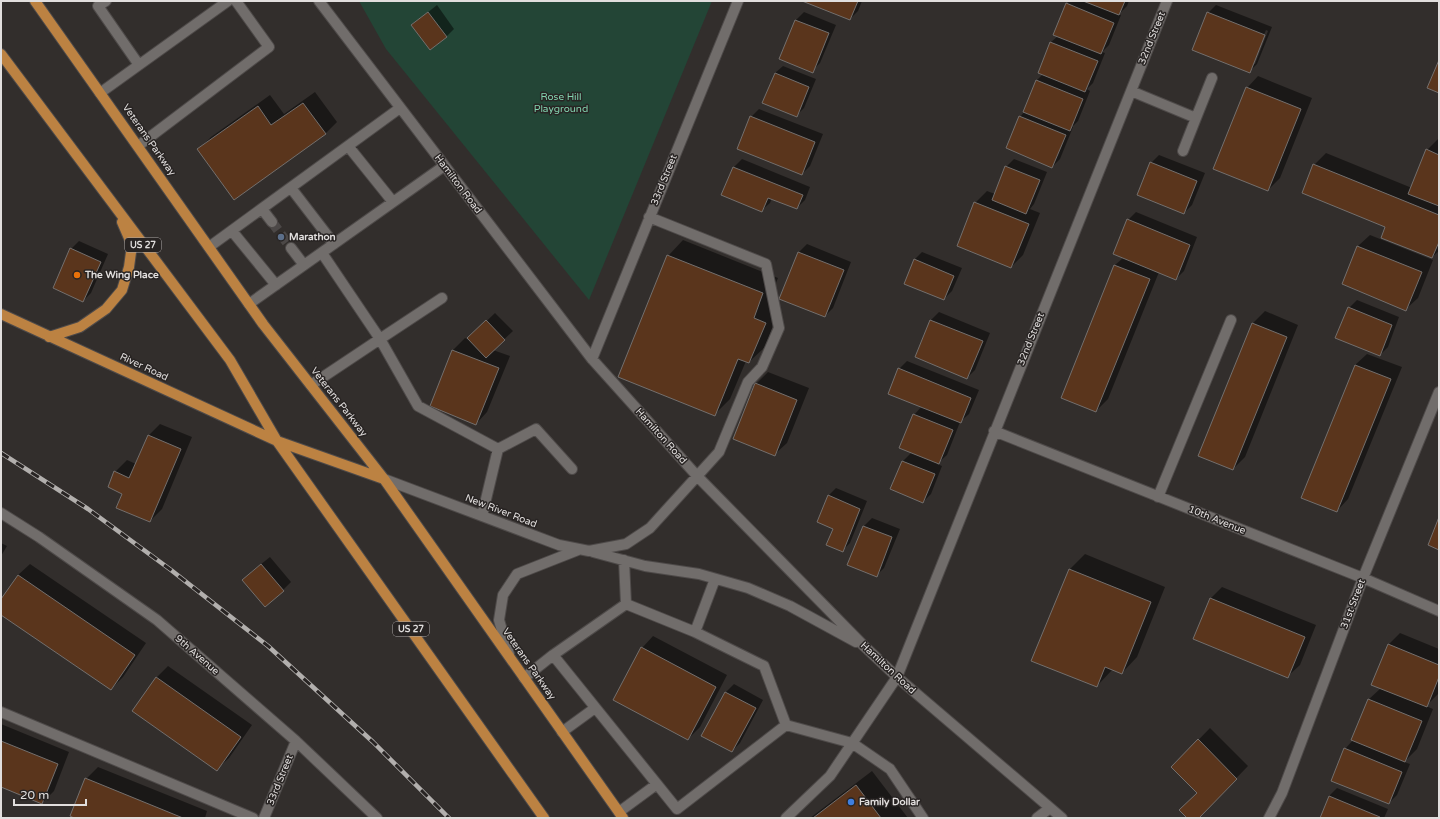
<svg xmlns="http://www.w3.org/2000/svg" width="1440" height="819" viewBox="0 0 1440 819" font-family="'Varela Round',sans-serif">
<rect width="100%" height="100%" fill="#322e2c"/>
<path fill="#234536" d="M359,1H712L589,300L386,49Z"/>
<path fill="#0007" fill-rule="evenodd" d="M805,1H862L858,11L850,19Z
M1069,1H1129L1127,6L1119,14L1121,15L1109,45L1102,52L1105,53L1093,83L1087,89L1090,91L1078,121L1072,127H1073L1060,159L1052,167L1020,117L1025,111H1024L1037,80L1043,74L1039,72L1051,42L1058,36L1067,4Z
M437,5L454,29L446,37L412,25Z
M1216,5L1272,27L1257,64L1249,72L1208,13ZM1266,30L1268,31L1255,64H1252Z
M804,12L836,25L820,63L812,71L781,59L796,20Z
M783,66L816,79L804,108L796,116L775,73Z
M1258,76L1312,98L1280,178L1268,190L1247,88Z
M315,92L337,122L325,134L199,149L211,137L270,95L284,114Z
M759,109L823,134L810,166L802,174L751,117Z
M1439,138V251L1432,257L1386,226L1314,165L1326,153L1412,188L1427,150Z
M1159,155L1205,173L1192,205L1184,213L1151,163Z
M742,159L810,187L805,200L797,208L772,198L770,203L762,210L723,195L734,167Z
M1014,159L1047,172L1034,204L1030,209L1040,213L1023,255L1011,267L975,203L987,191L995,194L1006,167Z
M1136,212L1197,237L1184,271L1176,279L1159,272L1108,399L1096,411L1062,397L1115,265L1123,258L1128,220Z
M1370,235L1433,260L1418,298L1406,309L1358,246Z
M683,240L778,278L768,302L780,307L765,347L749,362L746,361L730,399L715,414L668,256Z
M79,241L108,254L91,293L83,301L71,249Z
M807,244L851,262L833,308L825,316L780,298L799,252Z
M922,252L962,268L952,291L944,299L914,260Z
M1357,300L1399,317L1388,347L1380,355L1349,308Z
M1265,311L1298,325L1245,457L1233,469L1199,456L1253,323Z
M939,312L990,333L975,370L967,378L916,357L931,320Z
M495,313L513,331L493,350L510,356L487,412L476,424L431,406L453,350L465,338L472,341L469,338Z
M1367,354L1402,367L1348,499L1337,511L1355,365Z
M907,361L979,390L969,414L960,422L947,455L937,464L942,466L931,494L923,502L903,461L912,452L914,415L922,406L899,369Z
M768,372L809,388L787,443L775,454L756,384Z
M160,424L192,437L162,509L150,521L124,493L115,472L127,460L136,464L149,435Z
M836,488L867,501L850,543L842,551L834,528L828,496Z
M872,518L900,529L884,568L876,576L849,565L864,526Z
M1,543L7,546L1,556Z
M1085,554L1165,587L1137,657L1122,673L1113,669L1097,686L1069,570Z
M270,557L291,582L283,590L251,572Z
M30,564L146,643L123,677L111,689L1,614V601L18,575Z
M1222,587L1316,625L1300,665L1288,676L1210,599Z
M1400,633L1439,649V693L1426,706L1433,709L1417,749L1404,762L1410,764L1397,795L1389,803L1345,749L1353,740L1368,700L1381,688L1388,645Z
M653,636L727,675L700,727L688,739L642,648Z
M168,666L252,725L229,758L217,769L156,678Z
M734,684L763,700L740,743L732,751L703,735L726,692Z
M1,724L69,752L54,791L42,803L1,786Z
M1210,728L1248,766L1198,818H1189L1198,793L1172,767Z
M98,767L207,811L205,818H77L86,779Z
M872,771L908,818H810Z
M1337,788L1388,809L1384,818H1321L1329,796Z"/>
<path fill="#5a351c" stroke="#736f6d" d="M802,1H858L850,20Z
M1083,1H1125L1119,15Z
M1066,3L1114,23L1101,54L1053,35Z
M428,12L447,37L430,50L411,25Z
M1207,12L1265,35L1250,73L1192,50Z
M795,20L829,33L813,73L779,59Z
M1050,42L1098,61L1085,92L1038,73Z
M1439,60V93L1427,88Z
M775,73L809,87L797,117L762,103Z
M1036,80L1083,99L1070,131L1023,112Z
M1246,87L1301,109L1268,191L1213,169Z
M303,103L326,134L234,200L197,149L258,106L271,125Z
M750,116L815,142L802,175L737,149Z
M1019,116L1066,135L1052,168L1006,148Z
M1426,149L1439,155V206L1408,194Z
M1150,162L1197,181L1184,214L1137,195Z
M1313,164L1439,215V242L1432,258L1381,238L1385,227L1302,193Z
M1005,166L1040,180L1026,214L992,200Z
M733,167L803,195L797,209L768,198L762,212L721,195Z
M974,202L1029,224L1011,268L957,246Z
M1127,219L1190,245L1176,280L1113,254Z
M1357,246L1422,272L1406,311L1342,284Z
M70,248L101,262L83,302L53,288Z
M798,252L844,270L825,317L779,299Z
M667,255L763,293L754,318L766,323L749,363L738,359L715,416L618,377Z
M914,259L954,276L944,300L904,284Z
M1114,265L1150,279L1096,412L1061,398Z
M1348,307L1392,325L1380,356L1335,338Z
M486,320L505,340L486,358L467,338Z
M930,320L983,341L967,379L915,357Z
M1252,323L1287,337L1233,470L1198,456Z
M452,350L499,368L476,425L430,406Z
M1355,365L1391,379L1337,512L1301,498Z
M898,368L971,398L961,423L888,394Z
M755,383L797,400L775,456L733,439Z
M913,414L953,430L939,464L899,448Z
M148,435L181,449L150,522L116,508L122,494L108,487L114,471L129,478Z
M902,461L935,474L923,503L890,489Z
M828,495L860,509L843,552L826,545L833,529L817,522Z
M1439,517V550L1428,545Z
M863,526L892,537L877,577L847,565Z
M261,564L284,591L265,607L242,580Z
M1069,569L1151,602L1122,674L1105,667L1097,687L1031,661Z
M18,575L135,655L111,690L1,615V599Z
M1210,598L1305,637L1288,678L1193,639Z
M1388,644L1439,665V677L1427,707L1371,685Z
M641,647L716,687L688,740L613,700Z
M156,677L241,737L217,771L132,711Z
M725,692L756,708L732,752L701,736Z
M1368,699L1422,721L1405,762L1351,740Z
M1198,739L1237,779L1199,818H1187L1179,810L1197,793L1171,767Z
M1,741L58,764L42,804L1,787Z
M1344,748L1402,772L1389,804L1331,781Z
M85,778L183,818H74L70,816Z
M856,785L881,818H813Z
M1329,796L1380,817V818H1320Z"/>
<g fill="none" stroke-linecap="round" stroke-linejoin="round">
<path stroke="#4c4847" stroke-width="10" stroke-dasharray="10 5" stroke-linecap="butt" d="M272,222L291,248"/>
<defs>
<path id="minor" d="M106,1L98,6L139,65
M319,1L592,359L698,477L864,646L897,677L1062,818
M1131,91L1196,118L1212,78
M100,93L228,1
M138,146L269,47L236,1
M348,146L393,202
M1183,151L1196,118
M291,188L334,244
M262,209L272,222
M232,231L276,285
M209,247L400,108
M291,248L304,265
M322,253L380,339L442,298
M249,304L444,166
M592,359L738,1
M311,385L380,339L418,406L498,449L482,516
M994,431L1363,578L1439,611
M498,449L536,429L572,469
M384,479L559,545L589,551L626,544L650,528L719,452L748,382L762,367L779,328L766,264L649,217
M1158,497L1231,320
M1,513L39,537L157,620L296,741L377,818
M593,552L645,566L699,574L748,588L790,606L856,642
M624,560L626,604
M695,632L715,579
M509,654L499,620L503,595L517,574L578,550
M524,678L553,655L626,604L695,632L764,666L786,725L677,809L553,655
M1,712L253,818
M786,725L852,743L890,769L923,818
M562,732L595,708
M619,812L657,784
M264,818L296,741
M786,818L830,776L897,677L1167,1
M1037,818L1050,808
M1269,818L1282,793L1363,578L1439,392"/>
<path id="major" d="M35,1L263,324L384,479L623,818
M1,54L230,360L277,441L544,818
M1,314L277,441L384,479
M49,337L80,327L106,309L122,290L129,267L132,245L122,222"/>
</defs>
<use href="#minor" stroke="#4e4a49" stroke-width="12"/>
<use href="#major" stroke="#4e4a49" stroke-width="12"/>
<use href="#minor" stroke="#716d6b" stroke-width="10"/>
<use href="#major" stroke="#bc8242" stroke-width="10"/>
<defs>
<path id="rail" d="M1,453L88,509L171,570L268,646L373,742L449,818"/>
</defs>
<use href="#rail" stroke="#b2afad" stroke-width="4.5"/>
<use href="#rail" stroke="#282423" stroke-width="3" stroke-dasharray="9" stroke-linecap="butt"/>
</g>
<circle fill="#5c6f8a" stroke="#282423" stroke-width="1.5" cx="281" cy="237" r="4"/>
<circle fill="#e8710a" stroke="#282423" stroke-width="1.5" cx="77" cy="275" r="4"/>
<circle fill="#3f7fe0" stroke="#282423" stroke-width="1.5" cx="851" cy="802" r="4"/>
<g text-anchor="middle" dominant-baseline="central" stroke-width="3" stroke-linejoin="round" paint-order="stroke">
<g fill="#282423" stroke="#aaa6a5" stroke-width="1">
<rect x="125" y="238" width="36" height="14" rx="3"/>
<rect x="393" y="622" width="36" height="14" rx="3"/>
</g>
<g font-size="9" font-weight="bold" fill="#e1dedd">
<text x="143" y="245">US 27</text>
<text x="411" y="629">US 27</text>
</g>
<g font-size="10" fill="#e1dedd" stroke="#282423">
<text transform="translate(1152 38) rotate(-68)">32nd Street</text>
<text transform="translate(149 140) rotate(55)">Veterans Parkway</text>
<text transform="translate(664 180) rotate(-68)">33rd Street</text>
<text transform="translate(458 184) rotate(53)">Hamilton Road</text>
<text transform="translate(1031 339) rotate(-68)">32nd Street</text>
<text transform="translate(144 367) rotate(25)">River Road</text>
<text transform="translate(339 402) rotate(52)">Veterans Parkway</text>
<text transform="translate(661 436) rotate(48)">Hamilton Road</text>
<text transform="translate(501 511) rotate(21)">New River Road</text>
<text transform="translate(1217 520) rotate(22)">10th Avenue</text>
<text transform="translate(1353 604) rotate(-69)">31st Street</text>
<text transform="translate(197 655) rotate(41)">9th Avenue</text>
<text transform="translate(529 664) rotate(55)">Veterans Parkway</text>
<text transform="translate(888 668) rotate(43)">Hamilton Road</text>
<text transform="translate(280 780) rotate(-68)">33rd Street</text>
</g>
<g font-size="10" fill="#82d3af" stroke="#282423">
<text x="561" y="97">Rose Hill<tspan x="561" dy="12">Playground</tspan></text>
</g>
<g font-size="10" font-weight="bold" fill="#e1dedd" stroke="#282423" text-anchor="start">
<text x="289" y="237">Marathon</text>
<text x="85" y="275">The Wing Place</text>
<text x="859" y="802">Family Dollar</text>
</g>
</g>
<rect width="1440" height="819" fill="none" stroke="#e1dedd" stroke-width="4"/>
<path d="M14 799v6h72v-6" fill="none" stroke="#e1dedd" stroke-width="2"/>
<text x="20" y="799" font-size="12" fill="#e1dedd" stroke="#282423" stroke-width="3" paint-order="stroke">20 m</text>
</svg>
